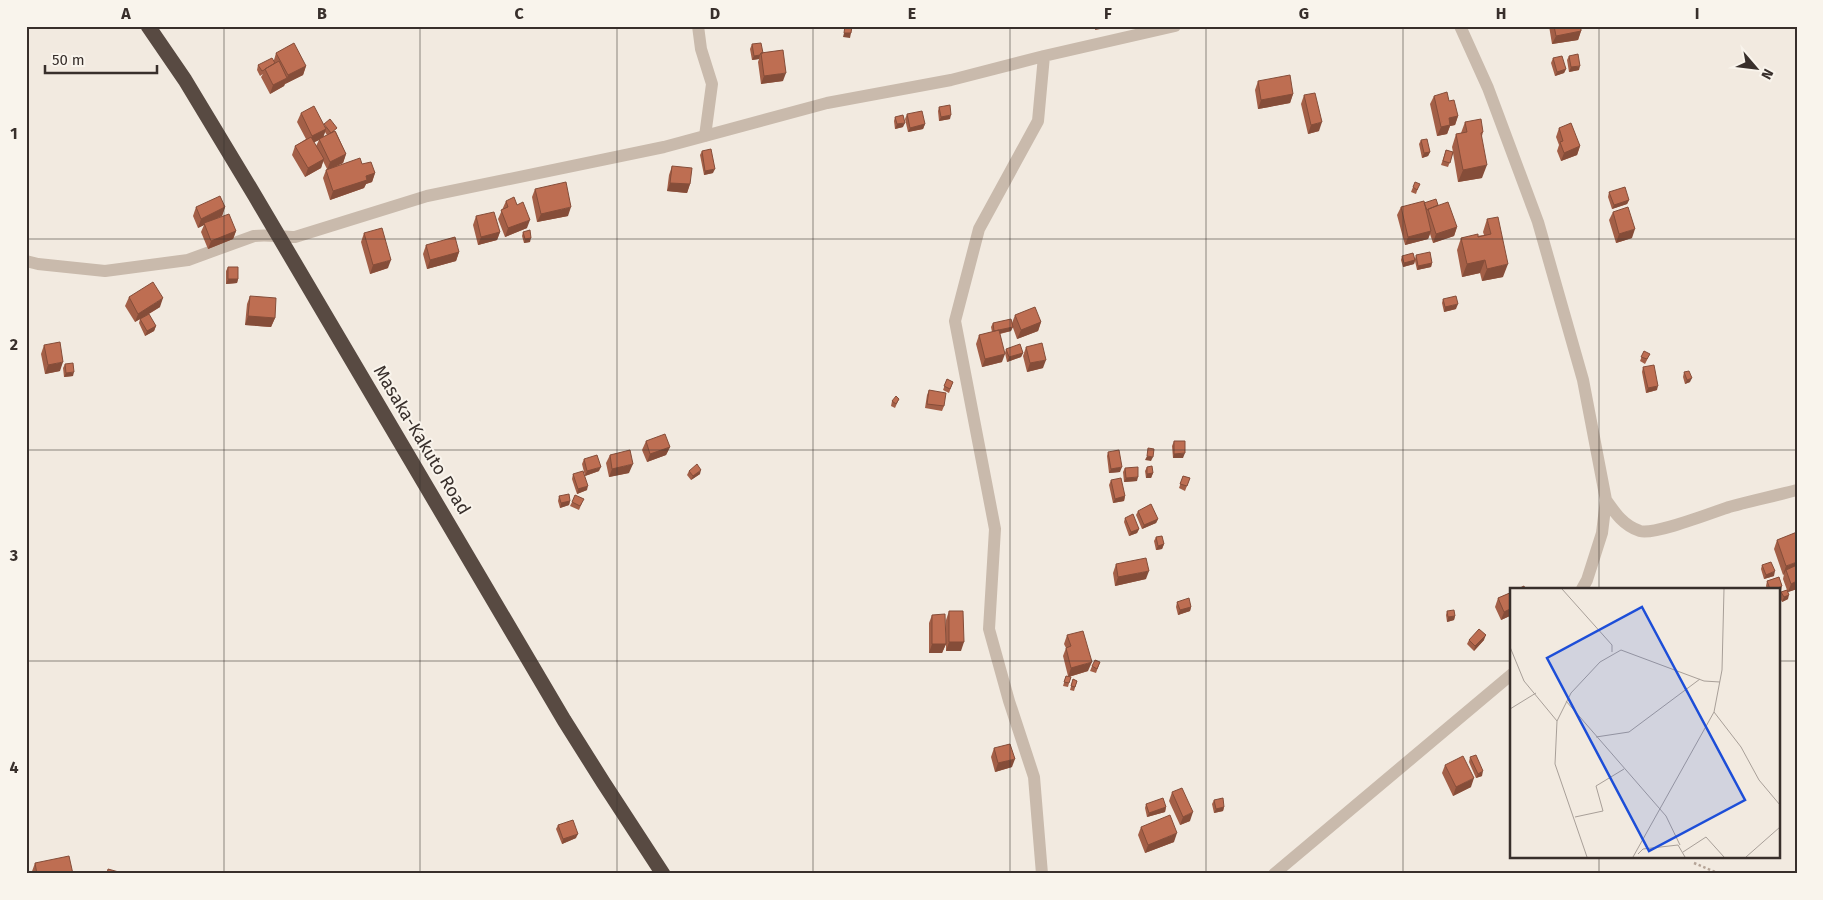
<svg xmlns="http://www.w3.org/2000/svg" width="1823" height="900" viewBox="0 0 1823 900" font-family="'Fira Sans',sans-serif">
<rect width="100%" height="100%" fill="#f2eae0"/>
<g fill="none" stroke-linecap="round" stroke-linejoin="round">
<path stroke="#b5a497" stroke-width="2.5" stroke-dasharray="2.5 2.5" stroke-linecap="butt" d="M1694,863L1720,874"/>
<path stroke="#c9baac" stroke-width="12" d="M698,26L701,49L712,84L705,136
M1460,26L1488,88L1538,222L1583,380L1606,500L1602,533L1587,580L1582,589
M26,261L38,264L105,271L188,260L254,236C268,234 281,237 295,237L427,196L664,147L827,103L951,80L1044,56L1175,26
M1606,500C1615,513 1624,526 1640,531C1655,535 1711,513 1729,507C1751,501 1774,496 1797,490
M1042,874L1034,777L1009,701L989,629L995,529L955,321L979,229L1038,121L1044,56
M1274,874L1512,674"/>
<path stroke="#584a42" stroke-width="15" d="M148,26L185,80L255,196L564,720L603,782L663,874"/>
</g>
<path fill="#a35f47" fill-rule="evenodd" d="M1549,26H1581V31L1578,40L1552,44Z
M752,44L763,53L783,81L761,84L758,62L759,59L752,60L750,49Z
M276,53L306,66L303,75L285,84L284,86L270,94L261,77L263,74L260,76L257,70L258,65L274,60Z
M1569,56L1579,70L1569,72L1567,60Z
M1553,58L1566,69L1564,73L1555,76L1551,63Z
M1258,81L1293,94L1290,103L1258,109L1255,90Z
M1304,95L1319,131L1308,134L1301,104Z
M1434,96L1449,101L1458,116L1455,125L1450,126L1447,134L1437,136L1430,104Z
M939,107L950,119L939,121L938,111Z
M301,113L336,132L346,154L343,163L337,166L362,164L375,173L372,182L366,184L364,188L330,200L323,178L326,170L327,169L323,161L321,168L305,177L292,155L295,146L306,139L297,122ZM325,132L327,135L323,137ZM319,140L316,146L314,142Z
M907,114L925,124L923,129L908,132L905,119Z
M895,117L903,127L895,129L894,121Z
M1465,122L1483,132L1482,136V178L1458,182L1453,153L1448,167L1441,165L1446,150L1453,152L1452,147L1456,134L1461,133Z
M1559,128L1580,146L1577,155L1561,161L1557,151L1559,145L1556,137Z
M1421,140L1430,152L1428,156L1422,158L1419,144Z
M702,151L713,173L704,175L700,155Z
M672,166L690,184L687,193L667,191L669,175Z
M1413,187L1418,188L1416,194L1411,192Z
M535,189L568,216L537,222L532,197Z
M1609,192L1629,200L1627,204L1612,209L1608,197Z
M506,201L517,205L527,228L505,237L498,219Z
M1424,203L1438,205L1457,227L1454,236L1433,243L1430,234L1428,239L1405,245L1397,215L1401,207Z
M196,207H225L222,216L217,218L236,231L233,239L208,249L201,232L204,225L198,228L193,216Z
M1613,212L1632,238L1616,243L1609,220Z
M476,216L500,232L497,240L478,245L473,225Z
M1487,219L1503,277L1482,281L1480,273L1462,277L1457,250L1461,238L1484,235L1483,232Z
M523,232L530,242L524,243L522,236Z
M364,233L388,268L370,274L361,242Z
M426,245L459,252L456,261L427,269L423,254Z
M1416,255L1432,263L1431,267L1417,270L1415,261L1414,264L1403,267L1401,260L1402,256L1415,259Z
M228,267L238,279L237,283L226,284V271Z
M250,296L275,318L271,327L245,325L247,304Z
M129,297L160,307L141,319L156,326L154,331L145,336L139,323L140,319L135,322L125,306Z
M1443,299L1456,309L1444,312L1442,303Z
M1015,315L1041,322L1038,331L1017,339L1012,325L1011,331L1000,334L1002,362L982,367L976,344L979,335L992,332L991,327L993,323H1012Z
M44,345L60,371L45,374L41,354Z
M1026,347L1043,368L1027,372L1023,356Z
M1006,349L1023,353L1021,357L1007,362L1005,353Z
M1644,351L1648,358L1645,364L1640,361Z
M65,364L73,376L64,377L63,368Z
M1643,367L1657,390L1646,393L1642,372Z
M1684,372L1690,382L1685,384L1683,377Z
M947,379L953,382L949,393L943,390Z
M929,390L944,406L942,411L925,408L927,395Z
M899,399L895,408L891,406L892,401Z
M646,441L670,447L666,455L647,462L642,450Z
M1174,441L1183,458H1173L1172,446Z
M1108,452L1120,472L1109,473L1107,456Z
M610,455L629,473L609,477L606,463Z
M584,459L599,471L585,476L582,464Z
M1147,467L1153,473L1151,478H1146L1145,471Z
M1125,468L1137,481L1124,482L1123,472Z
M689,471L700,474L691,480L687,475Z
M573,474L587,490L577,494L572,479Z
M1183,476L1190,478L1185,491L1179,488Z
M1111,480L1125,496L1124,501L1113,503L1109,485Z
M559,496L570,501L569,505L560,508L558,501Z
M572,502L582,503L579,510L570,506Z
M1138,511L1158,519L1156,523L1142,529L1136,515Z
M1125,518L1139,529L1137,533L1129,536L1124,522Z
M1156,537L1164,544L1162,549L1156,550L1154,541Z
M1777,540L1797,589L1788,592V599L1782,602L1779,596L1781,592L1787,590L1783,579L1784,574L1783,575L1774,549Z
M1116,564L1146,579L1115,586L1113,573Z
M1762,565L1774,576L1764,579L1761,569Z
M1779,577L1782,586L1781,591H1779V589H1767L1766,586L1767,581Z
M1512,592V615L1501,620L1495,607L1498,598Z
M1177,602L1191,607L1190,611L1178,615L1176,607Z
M949,611L961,651H946V620Z
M1447,611L1455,616L1454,620L1447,622L1446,615Z
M932,615L946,644L942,653H929V623Z
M1067,635L1088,671L1069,677V683L1068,687L1063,686L1066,676H1068L1063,656L1066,648L1064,644Z
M1469,640H1484L1474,651L1467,644Z
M1100,662L1096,673L1090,671L1092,666Z
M1073,679L1077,681L1074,691L1070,690Z
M994,748L1012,767L995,772L991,757Z
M1470,757L1482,776L1476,778L1469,762Z
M1445,765L1471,787L1453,796L1442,773Z
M1172,792L1190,821L1180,825L1169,801Z
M1214,800L1224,807L1223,811L1214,813L1212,804Z
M1146,804L1166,807L1165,812L1147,817L1145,808Z
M558,825L576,838L562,844L556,829Z
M1141,827L1174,842L1145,853L1138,835Z
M35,863L73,874H31Z"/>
<path fill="#854d39" d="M1096,26H1116L1095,30Z
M1581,31L1578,40L1552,44L1556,36Z
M844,33H851L850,38L843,37Z
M760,55L759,59L752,60L754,56Z
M306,66L303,75L285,84L288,75Z
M1580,66L1579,70L1569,72L1571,67Z
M1566,69L1564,73L1555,76L1557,72Z
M786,73L783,81L761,84L764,76Z
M287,78L284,86L270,94L273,85Z
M1293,94L1290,103L1258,109L1261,100Z
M951,115L950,119L939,121L941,117Z
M1458,116L1455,125L1450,126L1447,134L1437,136L1441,127L1449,118Z
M1322,122L1319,131L1308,134L1311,125Z
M905,123L903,127L895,129L897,124Z
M925,124L923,129L908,132L910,128Z
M326,129L323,138L309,145L312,136Z
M1580,146L1577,155L1561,161L1564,153Z
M1430,152L1428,156L1422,158L1424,153Z
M346,154L343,163L327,170L330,162Z
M324,159L321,168L305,177L308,168Z
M1487,165L1482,178L1458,182L1463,170Z
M715,169L713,173L704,175L705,171Z
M375,173L372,182L366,184L364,188L330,200L333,191L366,176Z
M670,183L690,184L687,193L667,191Z
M1629,200L1627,204L1612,209L1614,205Z
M225,207L222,216L205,224L204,223V225L198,228L201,219Z
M571,207L568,216L537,222L541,214Z
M530,220L527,228L505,237L508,228Z
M1457,227L1454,236L1433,243L1436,234Z
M1635,229L1632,238L1616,243L1619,234Z
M236,231L233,239L208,249L211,241Z
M1431,231L1428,239L1405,245L1408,237Z
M500,232L497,240L478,245L481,237Z
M531,238L530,242L524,243L525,239Z
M459,252L456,261L427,269L430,260Z
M391,260L388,268L370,274L373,265Z
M1415,260L1414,264L1403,267L1404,263Z
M1485,260L1480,273L1462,277L1467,264Z
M1432,263L1431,267L1417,270L1418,266Z
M1508,264L1503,277L1482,281L1487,269Z
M228,279H238L237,283L226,284Z
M163,298L160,307L135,322L138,314Z
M1458,304L1456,309L1444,312L1445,307Z
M248,316L275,318L271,327L245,325Z
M1041,322L1038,331L1017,339L1021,330Z
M156,326L154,331L145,336L147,331Z
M1013,327L1011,331L993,335L994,331Z
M1023,353L1021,357L1007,362L1009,357Z
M1005,354L1002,362L982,367L985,359Z
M1046,360L1043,368L1027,372L1030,363Z
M63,362L60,371L45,374L48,365Z
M74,372L73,376L64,377L66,373Z
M1692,378L1690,382L1685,384L1687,380Z
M1658,386L1657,390L1646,393L1648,388Z
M670,447L666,455L647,462L650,454Z
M1185,453L1183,458H1173L1174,454Z
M1147,456L1153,457L1151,461L1145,460Z
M633,464L629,473L609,477L612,469Z
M601,467L599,471L585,476L587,471Z
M1122,467L1120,472L1109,473L1111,469Z
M701,470L700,474L691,480L693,476Z
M1153,473L1151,478H1146L1147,474Z
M1138,477L1137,481L1124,482L1126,478Z
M588,486L587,490L577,494L578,489Z
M1125,496L1124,501L1113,503L1115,499Z
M570,501L569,505L560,508L561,503Z
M1158,519L1156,523L1142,529L1144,525Z
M1139,529L1137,533L1129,536L1131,532Z
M1164,544L1162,549L1156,550L1158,546Z
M1797,562V570H1786L1784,574L1783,575L1786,566Z
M1149,571L1146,579L1115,586L1118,577Z
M1775,571L1774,576L1764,579L1766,575Z
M1797,581V589L1788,592L1791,584Z
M1789,595L1788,599L1782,602L1784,597Z
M1191,607L1190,611L1178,615L1180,610Z
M1512,608V615L1501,620L1504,612Z
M1455,616L1454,620L1447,622L1448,617Z
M1486,635L1484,640L1474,651L1475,646Z
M949,642H964L961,651H946Z
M932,644H946L942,653H929Z
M1092,662L1088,671L1068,677L1071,668Z
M1015,759L1012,767L995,772L998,763Z
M1483,771L1482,776L1476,778L1478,774Z
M1474,778L1471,787L1453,796L1456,787Z
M1166,807L1165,812L1147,817L1149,813Z
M1224,807L1223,811L1214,813L1216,809Z
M1193,812L1190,821L1180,825L1183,817Z
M1177,833L1174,842L1145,853L1148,845Z
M578,834L576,838L562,844L563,839Z"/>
<path fill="#be6e52" stroke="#854d39" d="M845,26H852L851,33H844Z
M1554,26H1581V31L1556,36Z
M294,43L306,66L288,75L276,53Z
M761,43L763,53H761L760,55L754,56L752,44Z
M783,50L786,73L764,76L761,53Z
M1578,54L1580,66L1571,67L1569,56Z
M1562,56L1566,69L1557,72L1553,58Z
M272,58L275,63L265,69L264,70L262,71L258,65Z
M279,61L287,78L273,85L265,69Z
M1290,75L1293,94L1261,100L1258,81Z
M1447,92L1449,101L1454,100L1458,116L1449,118L1450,125L1441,127L1434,96Z
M1315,93L1322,122L1311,125L1304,95Z
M950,105L951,115L941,117L939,107Z
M314,106L326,129L312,136L301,113Z
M922,111L925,124L910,128L907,114Z
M903,115L905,123L897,124L895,117Z
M330,119L337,128L331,133L324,124Z
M1481,119L1483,132L1481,133L1487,165L1463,170L1456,134L1467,132L1465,122Z
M1571,123L1580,146L1564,153L1560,142L1563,141L1559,128Z
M335,131L346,154L330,162L319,139Z
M311,137L324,159L308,168L295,146Z
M1427,139L1430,152L1424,153L1421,140Z
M711,149L715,169L705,171L702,151Z
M1446,150L1453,152L1450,163L1443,161Z
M360,158L362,164L371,162L375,173L366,176L367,180L333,191L326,170Z
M672,166L692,168L690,184L670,183Z
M566,182L571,207L541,214L535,189Z
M1415,182L1420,184L1417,190L1413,187Z
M1625,187L1629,200L1614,205L1609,192Z
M220,196L225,207L201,219L196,207Z
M514,197L517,205L523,202L530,220L508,228L501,210L508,207L506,201Z
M1436,199L1438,205L1427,210L1424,203Z
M1424,201L1431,231L1408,237L1401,207Z
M1448,202L1457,227L1436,234L1428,209Z
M1628,207L1635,229L1619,234L1613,212Z
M494,212L500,232L481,237L476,216Z
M229,214L236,231L211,241L204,223Z
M1498,217L1508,264L1487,269L1485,260L1467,264L1461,238L1478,234V237L1491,234L1487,219Z
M382,228L391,260L373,265L364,233Z
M530,230L531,238L525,239L523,232Z
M455,237L459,252L430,260L426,245Z
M1430,252L1432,263L1418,266L1416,255Z
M1413,253L1415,260L1404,263L1402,256Z
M228,267H238V279H228Z
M153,282L163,298L138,314L129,297Z
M250,296L276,298L275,318L248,316Z
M1456,296L1458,304L1445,307L1443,299Z
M1035,307L1041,322L1021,330L1015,315Z
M149,314L156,326L147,331L140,319Z
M1011,319L1013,327L994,331L993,323Z
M999,330L1005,354L985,359L979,335Z
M60,342L63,362L48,365L44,345Z
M1042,343L1046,360L1030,363L1026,347Z
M1020,344L1023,353L1009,357L1006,349Z
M1644,351L1650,354L1647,359L1641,357Z
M73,363L74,372L66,373L65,364Z
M1654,365L1658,386L1648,388L1643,367Z
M1689,371L1692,378L1687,380L1684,372Z
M947,379L953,382L950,389L944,386Z
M929,390L946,393L944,406L927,404Z
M896,396L899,399L896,404L892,401Z
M665,434L670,447L650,454L646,441Z
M1174,441H1185V453L1174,454Z
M1148,448L1154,449L1153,457L1147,456Z
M630,450L633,464L612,469L610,455Z
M1119,450L1122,467L1111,469L1108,452Z
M597,455L601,467L587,471L584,459Z
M697,464L701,470L693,476L689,471Z
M1152,466L1153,473L1147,474V467Z
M1138,467V477L1126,478L1125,468Z
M583,471L588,486L578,489L573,474Z
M1183,476L1190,478L1187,486L1180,484Z
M1121,478L1125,496L1115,499L1111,480Z
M569,494L570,501L561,503L559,496Z
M575,495L584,499L580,506L572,502Z
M1151,504L1158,519L1144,525L1138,511Z
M1133,514L1139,529L1131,532L1125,518Z
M1797,532V562L1786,566L1777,540Z
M1162,536L1164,544L1158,546L1156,537Z
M1146,558L1149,571L1118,577L1116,564Z
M1771,562L1775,571L1766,575L1762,565Z
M1797,565V581L1791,584L1786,570Z
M1779,577L1782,586L1776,589H1770L1767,581Z
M1524,586L1525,589H1518Z
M1787,590L1789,595L1784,597L1781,592Z
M1512,592V608L1504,612L1498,598Z
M1189,598L1191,607L1180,610L1177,602Z
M1454,610L1455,616L1448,617L1447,611Z
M949,611H963L964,642H949Z
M945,614L946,644H932V615Z
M1479,629L1486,635L1475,646L1469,640Z
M1083,631L1092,662L1071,668L1066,648L1071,646L1067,635Z
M1095,660L1100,662L1097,669L1092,666Z
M1066,676L1071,677L1069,683L1064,682Z
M1073,679L1077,681L1075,687L1071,686Z
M1010,744L1015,759L998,763L994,748Z
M1476,755L1483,771L1478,774L1470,757Z
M1463,756L1474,778L1456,787L1445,765Z
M1182,788L1193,812L1183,817L1172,792Z
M1163,798L1166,807L1149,813L1146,804Z
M1223,798L1224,807L1216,809L1214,800Z
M1170,815L1177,833L1148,845L1141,827Z
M573,820L578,834L563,839L558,825Z
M69,856L73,874H37L35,863Z
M108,869L126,874H107Z"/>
<path fill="none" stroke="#382f2b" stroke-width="1" stroke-opacity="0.55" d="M224,26V874M420,26V874M617,26V874M813,26V874M1010,26V874M1206,26V874M1403,26V874M1599,26V589M26,239H1797M26,450H1797M26,661H1512M1779,661H1797M1599,856V874"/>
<g text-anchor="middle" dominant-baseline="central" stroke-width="4" stroke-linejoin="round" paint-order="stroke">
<g font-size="18" fill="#382f2b" stroke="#f9f4ec">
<text transform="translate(422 440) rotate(59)">Masaka-Kakuto Road</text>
</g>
</g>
<g transform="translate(1510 588)">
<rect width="270" height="270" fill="#f2eae0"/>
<path fill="none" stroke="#a89f98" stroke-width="1" d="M52,1L102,57V64M0,59L14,93L47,133M56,113L156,228L170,257M0,121L26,105M204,124L231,159L249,192L270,217M86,149L119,144L190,91M65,229L93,223L86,198L114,181M173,264L196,249L214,269M128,266L133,261L168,257L175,269M77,269L45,176L47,133L61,105L90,74L111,62L194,93L210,94M123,269L204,124L212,82L214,1M236,269L270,239"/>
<path fill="#1d4ed8" fill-opacity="0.15" stroke="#1d4ed8" stroke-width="2.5" d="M132,19L235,212L139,263L37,70Z"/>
<rect width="270" height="270" fill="none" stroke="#382f2b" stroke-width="2.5"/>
</g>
<rect width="1823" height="900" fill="none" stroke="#f9f4ec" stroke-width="55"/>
<g transform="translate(1756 68) rotate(118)" stroke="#f9f4ec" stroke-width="4" paint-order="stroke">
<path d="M0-4L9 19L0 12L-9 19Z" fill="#382f2b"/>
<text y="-8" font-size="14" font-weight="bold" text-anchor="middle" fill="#382f2b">N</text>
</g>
<path d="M45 65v8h112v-8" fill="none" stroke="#382f2b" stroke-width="2.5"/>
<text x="52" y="65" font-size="15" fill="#382f2b" stroke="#f9f4ec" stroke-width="4" paint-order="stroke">50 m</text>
<rect x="28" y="28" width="1768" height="844" fill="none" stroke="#382f2b" stroke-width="2"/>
<g font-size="16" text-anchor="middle" font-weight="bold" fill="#382f2b">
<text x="126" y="19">A</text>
<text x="322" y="19">B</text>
<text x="519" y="19">C</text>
<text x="715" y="19">D</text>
<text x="912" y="19">E</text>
<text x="1108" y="19">F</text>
<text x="1304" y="19">G</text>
<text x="1501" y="19">H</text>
<text x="1697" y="19">I</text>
<text x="14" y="139">1</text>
<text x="14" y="350">2</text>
<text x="14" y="561">3</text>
<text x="14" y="773">4</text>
</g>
</svg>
